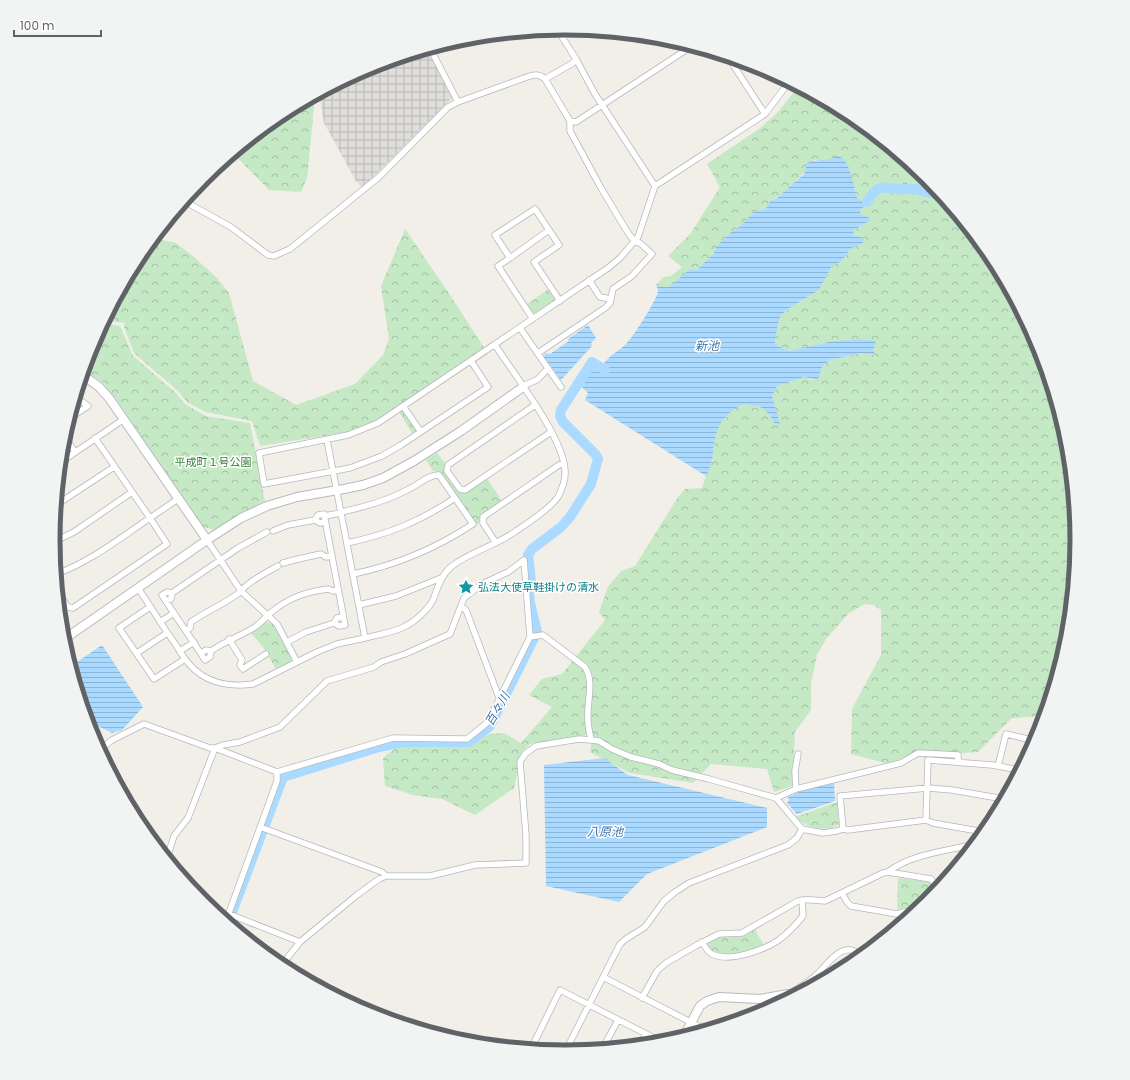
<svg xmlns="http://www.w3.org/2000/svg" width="1130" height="1080" viewBox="0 0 1130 1080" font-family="Poppins,'Noto Sans JP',sans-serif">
<defs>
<pattern id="industrial-grid" width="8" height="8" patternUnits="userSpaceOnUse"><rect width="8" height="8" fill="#e0deda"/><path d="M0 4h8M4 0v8" fill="none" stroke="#b9b8b5"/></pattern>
<pattern id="grass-tufts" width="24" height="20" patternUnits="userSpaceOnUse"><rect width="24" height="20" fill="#c5e8c5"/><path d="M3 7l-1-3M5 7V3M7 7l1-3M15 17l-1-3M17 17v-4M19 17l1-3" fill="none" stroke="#a3c0a4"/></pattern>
<pattern id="forest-crowns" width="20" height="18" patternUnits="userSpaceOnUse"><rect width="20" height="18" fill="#c5e8c5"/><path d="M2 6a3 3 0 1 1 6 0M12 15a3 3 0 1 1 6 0" fill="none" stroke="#a3c0a4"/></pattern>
<pattern id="water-rules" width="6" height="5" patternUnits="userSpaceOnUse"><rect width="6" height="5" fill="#aadaff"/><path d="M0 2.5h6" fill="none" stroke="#8eb4d2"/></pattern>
</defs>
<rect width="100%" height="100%" fill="#f1efe8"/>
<path fill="url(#industrial-grid)" d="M428,49L452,98L362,188L356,181L324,123L319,94L369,67Z"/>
<path fill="url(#grass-tufts)" d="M402,408L418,431L413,435L399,411Z"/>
<path fill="url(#forest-crowns)" d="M798,87L850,114L927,178L991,256L1038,344L1067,440L1077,540L1067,640L1044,716L1012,718L978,752L903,757L892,765L851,754L852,709L881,655V610L874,605L865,604L849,613L826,639L817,655L811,683V710L795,732L792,786L774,792L767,769L711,764L693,783L630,773L590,752L593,734L530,744L522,752L514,788L475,815L442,799L413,795L385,786L383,758L398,746L416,738L468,744L490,734L504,733L521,743L552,707L529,695L542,679L562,674L605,620L599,612L608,587L621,571L635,566L678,497L685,489L702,488C704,482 705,476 708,471C709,467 712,463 713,459C714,456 713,453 713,450C717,426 720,414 744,404C749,406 756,406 760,407C767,410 772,420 776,425L779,424L772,396L777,386L804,377L813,380L819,375L822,367L831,359L851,356L858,353L874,355V348L876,343L874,340L858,339L833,341L789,351L781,348L775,343L777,329L780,317L788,309L819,290L832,266L842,261L851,248L854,230L869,221L860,214V210L870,202L863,201L857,198L855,188L830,160H814C805,172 783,196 770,201L766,209L755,211L737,229L731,232L716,247L714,253L697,270H689L669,287H661L656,285L664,277L671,276L682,267L668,256L691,233L720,187L707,164L759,129L778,112Z
M315,96L307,178L301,192L269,190L233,153L281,114Z
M405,229L452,298L488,354L374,428L260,446L252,421L205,412L187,402L178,391L134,353L124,327L125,323L104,321L139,255L151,242L158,239L176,243L194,257L218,279L229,293L253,381L296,405L355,384L383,355L389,339L381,286Z
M549,289L555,298L554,302L536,314L532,312L527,304Z
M103,323L120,326L133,356L175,392L185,404L206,416L250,423L265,502L228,522L216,530L202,527L116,399L102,382L84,370L92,344Z
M437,453L445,463L444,471L459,492L466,493L487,479L502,501L481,515L479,523L476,525L440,473L433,471L426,460Z
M266,622L272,623L291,657V662L276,669L263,647L250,632Z
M837,802L839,824C827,834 805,827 795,817Z
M898,878L930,882L931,883L933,891C927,900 908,908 897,911Z
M755,930L764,945C751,950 716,962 708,945L709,941L721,936L734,937L741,936Z"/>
<path fill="url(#water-rules)" d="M838,156C839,157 842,157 843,159C850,165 855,189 857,198L863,201L873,189L876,194L870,202L860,210V214L870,218L869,221L854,230L853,236L861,237L863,240V243L851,248L842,261L832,266L819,290L788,309L780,317L777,329L775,343L781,348L789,351L833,341L858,339L874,340L876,343L874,348V355L858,353L851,356L831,359L822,367L818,380L804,377L777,386L772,396L780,424L776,425C772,420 767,410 760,407C756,406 749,406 744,404C721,414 716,428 713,452C713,455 713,458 712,461C711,466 708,471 706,476L585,400L588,393L582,387L596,361L603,365C609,355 618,352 626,344C633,337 657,300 658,291C658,289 657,287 656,285L661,287H669L689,270H697L714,253L716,247L731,232L737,229L755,211L766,209L770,201L777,198L804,174L807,163C818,158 827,162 838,156Z
M588,325L596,338L591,343L592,346L561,380L544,357L545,353L550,354L569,341L568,339Z
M102,645L143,707L122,730L112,733L88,721L72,669L77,662Z
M604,758L628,775L767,808V827L647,874L619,902L546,886L544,765Z
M834,783L835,801L797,814L787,803L789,800L788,797L801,791Z"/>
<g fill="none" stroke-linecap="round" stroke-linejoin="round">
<path stroke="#aadaff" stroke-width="10" d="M867,202C878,184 879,187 898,189C903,190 909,188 914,189C923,191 932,194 941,195
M228,923L283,777L379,747L403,742H469L490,726L537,632L530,603L529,593L531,581L528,555L532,549L561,527L570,517L591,484L598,459L596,455L563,422L560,416L561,410L592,362L605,370"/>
<defs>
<path id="street" d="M557,29L576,59L595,94L655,186
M430,48L458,102
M728,57L765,114
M545,79L573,63L576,59
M570,121L576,122L692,46
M184,201L231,227L268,255L274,256L290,249L379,177L448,107L458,102L527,77C535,74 539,74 545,79L570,121V131L601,188L628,233L635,242L640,243L652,254L632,276L613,289L610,303L605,308L538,353
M510,258L549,230
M589,280L600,297L611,299
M533,319L498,266L510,258L495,235L535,209L559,245L534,262L560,301
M520,328L561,387
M471,361L488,387L401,445L382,456L350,468L264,484L259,453L348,435L378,423L608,268L620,258L638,237L655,186L765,114L789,82
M523,387C527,383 536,381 538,379C542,375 544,372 548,369
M535,405L448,465L447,471L460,489L465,490L551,432
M403,406L421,432
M70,418L88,406L76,397
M64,436L75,452
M95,438L150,518L178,499
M327,440L365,638C389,632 406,631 424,612C428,608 431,604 433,600C438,587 441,575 452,566C470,552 497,545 516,531C528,523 550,509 558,497C562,489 566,480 565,471C564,438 514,374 495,345
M61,462L124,419
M56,505L114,467
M341,512C365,507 387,501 409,489C418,485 429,474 439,475L473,524C435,549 397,565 353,574
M324,516L341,513
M315,520L320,523L325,522
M273,531L288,525L315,520L318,515L324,514L345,625L339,626L334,623L337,618L343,617
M207,540L241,591L277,624L297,662
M53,542L74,532L132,492
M347,543C389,534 419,522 455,498
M496,543L483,523V517L559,465L564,463
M283,563L298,559L321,554L326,557L332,556
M56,574C90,562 120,538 150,518L167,544L73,608L68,607L58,592
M138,588C151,607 163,627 176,645C181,654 187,663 195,670C211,684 233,687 253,684L317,652L337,644L365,638
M172,593L238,548L267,532
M166,601L171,599L172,593L167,592L162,595C176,617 191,638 205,660L210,657L211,651L206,650L201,653
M359,605L396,596L441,578
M150,607L119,628L154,679L185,659
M462,607L466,610L498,695L500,697
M60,611L61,613L60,616
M160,622L174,613
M186,631L190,628L191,622C207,611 224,604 239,593C242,591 243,588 246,586C255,578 267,572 278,566
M530,637L543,635L585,667C595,683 586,703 588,721C588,727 590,734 591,740
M229,639L242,660L240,665L243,669L266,654
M287,642L306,632L334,623
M180,651L194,642
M211,651C225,641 241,636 255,627C262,622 267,615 274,610C291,597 306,592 328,589L333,591L338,590
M137,653L167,633
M99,750L112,740L144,724L210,748H215L277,772L393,738L467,739L488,722L530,637L524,560
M998,766L1006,734L1032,740L1035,742
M796,789L795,771L798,754
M776,798L802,829L823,833L837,831L843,829L848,830L926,820L933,823L984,832
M926,820L928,760L992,765L1020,770
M260,827L382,872L386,876
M843,829L840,796L928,788L952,790L1004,799
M167,858L174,836L188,818L215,748L223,745L240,742L280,727L327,681L374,667L381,662L405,654L450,634L464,598L482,584L508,572L524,560
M888,872C911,854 947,851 975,844
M842,893L847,902L851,906L897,914L911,910L930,899
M229,914L300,942
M226,921L277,781V772
M702,942C705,946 707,952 712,954C729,963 764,950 779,940C788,933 796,925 803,916L802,900
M281,966L300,942L357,895L379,879L386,876H430L475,865L526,863V835L520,762L525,754L536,746L579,739L591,740L599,741L612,749L631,757L659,764L672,770L709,779L776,798L796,789L901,763L918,753L958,755V762
M603,977L706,1030
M642,998L657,971L666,963L697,945L719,934L742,933L798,901C807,898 816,901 825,901L883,873L888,872L931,879L936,885V891
M789,998L788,994C798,989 806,984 814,977C827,966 843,937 861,956
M640,1045L646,1034
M603,1048L618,1020
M531,1049L560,990L662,1042
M565,1052L620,944L626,939L645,927L664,901L675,892L689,883L788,845L797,838L802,829"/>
<path id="secondary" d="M83,375L99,387L109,398L207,540
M63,640L207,540L241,518L267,506L297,497L344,489L363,485L383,478L414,461L461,431L523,387
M684,1036L700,1006L707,1001L719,997L760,999L788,994"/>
</defs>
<use href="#street" stroke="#b5b8bc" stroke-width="7"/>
<use href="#secondary" stroke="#b6babf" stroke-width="10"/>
<use href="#street" stroke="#fff" stroke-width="5.5"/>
<use href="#secondary" stroke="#fff" stroke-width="8"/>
</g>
<defs>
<symbol id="sight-bare" viewBox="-9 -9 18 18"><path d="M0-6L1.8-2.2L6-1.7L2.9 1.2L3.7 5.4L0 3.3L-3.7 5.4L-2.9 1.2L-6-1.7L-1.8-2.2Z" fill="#0f9aa8" stroke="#fff" stroke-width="2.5" paint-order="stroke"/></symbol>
</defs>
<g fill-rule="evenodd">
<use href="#sight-bare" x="455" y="576" width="22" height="22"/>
</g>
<g text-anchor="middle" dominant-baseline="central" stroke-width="3" stroke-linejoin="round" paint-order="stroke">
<g font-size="11" fill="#348238" stroke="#fff">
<text x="213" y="462">平成町１号公園</text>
</g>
<g font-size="11" fill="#0d838f" stroke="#fff" text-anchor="start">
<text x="478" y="587">弘法大使草鞋掛けの清水</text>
</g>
<g font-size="12" font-style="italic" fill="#4174aa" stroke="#fff">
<text x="707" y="345">新池</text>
<text transform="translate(497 709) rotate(-60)">百々川</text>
<text x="605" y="831">八原池</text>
</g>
</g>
<path d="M0 0H1130V1080H0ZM60 540a505 505 0 1 1 1010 0a505 505 0 1 1-1010 0Z" fill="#f2f3f3" fill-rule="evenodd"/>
<path fill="none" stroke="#5f6368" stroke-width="5" d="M60 540a505 505 0 1 1 1010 0a505 505 0 1 1-1010 0Z"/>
<path d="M14 30v6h87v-6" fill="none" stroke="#5f6368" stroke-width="2"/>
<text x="20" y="30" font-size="12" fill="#5f6368" stroke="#ffffff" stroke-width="3" paint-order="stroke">100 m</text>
</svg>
